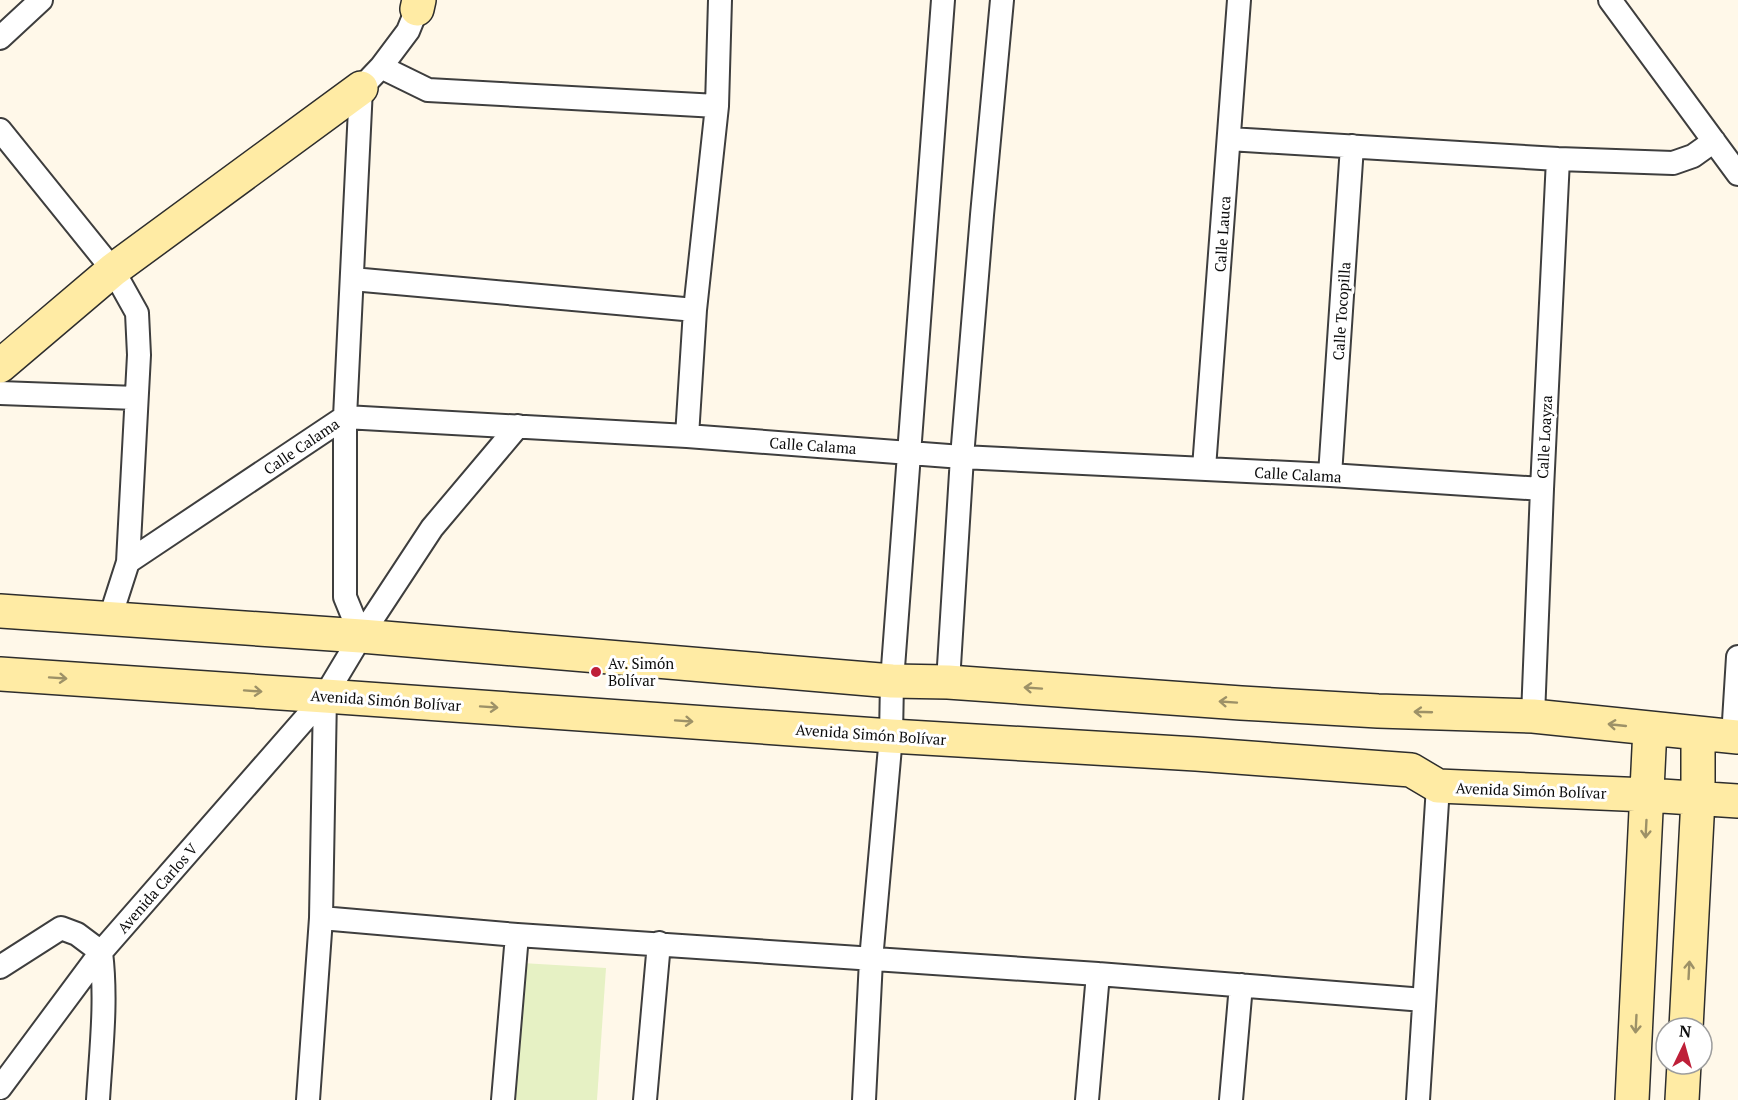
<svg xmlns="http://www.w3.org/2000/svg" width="1738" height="1100" viewBox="0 0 1738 1100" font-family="'PT Serif',serif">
<rect width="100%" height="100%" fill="#fff8e9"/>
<path fill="#e6f1c4" d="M522,963L606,968L597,1100H512Z"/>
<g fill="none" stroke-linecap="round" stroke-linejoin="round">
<defs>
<path id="street" d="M1610,0L1738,174
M0,38L41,0
M381,67L428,90L717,106
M0,130L113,270L137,313L139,355L128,562L110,618
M1229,139L1558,159L1673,163L1693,156L1714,141
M352,279L695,310
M0,393L136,398
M687,436L695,310L717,106L720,0
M1204,468L1239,0
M1330,475L1352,146
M128,562L345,417L687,436L962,457L1330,475L1542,489
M361,636L432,528L518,426
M948,682L962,457L982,215L1002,0
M1533,716L1542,489L1558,159
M1733,737L1738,657
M321,918L517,935L1098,974L1424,1000
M0,967L61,928L77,934L101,952C107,1001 101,1050 98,1100
M0,1088L101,952L325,696L361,636L345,597V417L361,88L381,67L408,31L417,9
M308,1100L321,918L325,696
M503,1100L517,935
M645,1100L659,943
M864,1100L871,960L891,736L892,681L943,0
M1087,1100L1098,974
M1231,1100L1241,985
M1418,1100L1438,786"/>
<path id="secondary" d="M417,9L419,0
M0,366L113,270L361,88
M0,611L361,636L892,681L948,682L1241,703L1378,711L1533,716L1738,737
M0,674L325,696L891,736L1196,754L1411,770L1438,786L1647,795L1738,801
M1686,1028L1698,799V733
M1632,1100L1650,728
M1682,1100L1684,1064"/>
</defs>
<use href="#street" stroke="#3e3e3e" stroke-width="26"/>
<use href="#secondary" stroke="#2d2d2d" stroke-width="36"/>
<use href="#street" stroke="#fff" stroke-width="22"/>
<use href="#secondary" stroke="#ffeba4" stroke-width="33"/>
</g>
<defs><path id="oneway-shaft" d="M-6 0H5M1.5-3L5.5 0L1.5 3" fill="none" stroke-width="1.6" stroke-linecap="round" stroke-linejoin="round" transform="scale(1.5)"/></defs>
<g stroke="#9d9167">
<use href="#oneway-shaft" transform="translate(58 678) rotate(4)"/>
<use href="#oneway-shaft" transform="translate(1033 688) rotate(-176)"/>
<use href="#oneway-shaft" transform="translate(253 691) rotate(4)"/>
<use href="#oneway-shaft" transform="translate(1228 702) rotate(-176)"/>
<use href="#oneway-shaft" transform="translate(489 707) rotate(4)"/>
<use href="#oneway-shaft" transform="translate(1423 712) rotate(-178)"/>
<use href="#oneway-shaft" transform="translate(684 721) rotate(4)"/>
<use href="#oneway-shaft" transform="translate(1617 725) rotate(-174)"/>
<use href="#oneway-shaft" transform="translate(1646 829) rotate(93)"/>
<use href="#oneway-shaft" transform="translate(1689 970) rotate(-87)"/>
<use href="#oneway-shaft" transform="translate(1636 1024) rotate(93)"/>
</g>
<circle fill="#be1f38" stroke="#fff" stroke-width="2" cx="596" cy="672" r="6"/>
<g text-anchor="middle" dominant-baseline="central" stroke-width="6" stroke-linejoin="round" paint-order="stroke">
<g font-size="15" fill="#0b0b0b" stroke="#fff">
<text transform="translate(1222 234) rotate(-86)">Calle Lauca</text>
<text transform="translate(1341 311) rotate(-86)">Calle Tocopilla</text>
<text transform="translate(1544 437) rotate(-87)">Calle Loayza</text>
<text transform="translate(813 445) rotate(4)">Calle Calama</text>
<text transform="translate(301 446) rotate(-34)">Calle Calama</text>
<text transform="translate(1298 474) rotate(3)">Calle Calama</text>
<text transform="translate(386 700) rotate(4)">Avenida Simón Bolívar</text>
<text transform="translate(871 734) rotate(4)">Avenida Simón Bolívar</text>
<text transform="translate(1531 790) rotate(2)">Avenida Simón Bolívar</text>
<text transform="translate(157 888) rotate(-49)">Avenida Carlos V</text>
</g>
<g font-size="15" fill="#0b0b0b" stroke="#fff" text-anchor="start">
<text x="608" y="663">Av. Simón<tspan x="608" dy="17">Bolívar</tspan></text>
</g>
</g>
<g transform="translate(1684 1046) rotate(5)"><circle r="28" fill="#ffffff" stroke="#9d9d9d" stroke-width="1.5"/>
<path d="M0-4.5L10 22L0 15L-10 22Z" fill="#be1f38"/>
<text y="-9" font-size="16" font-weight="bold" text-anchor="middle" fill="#0b0b0b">N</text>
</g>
</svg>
